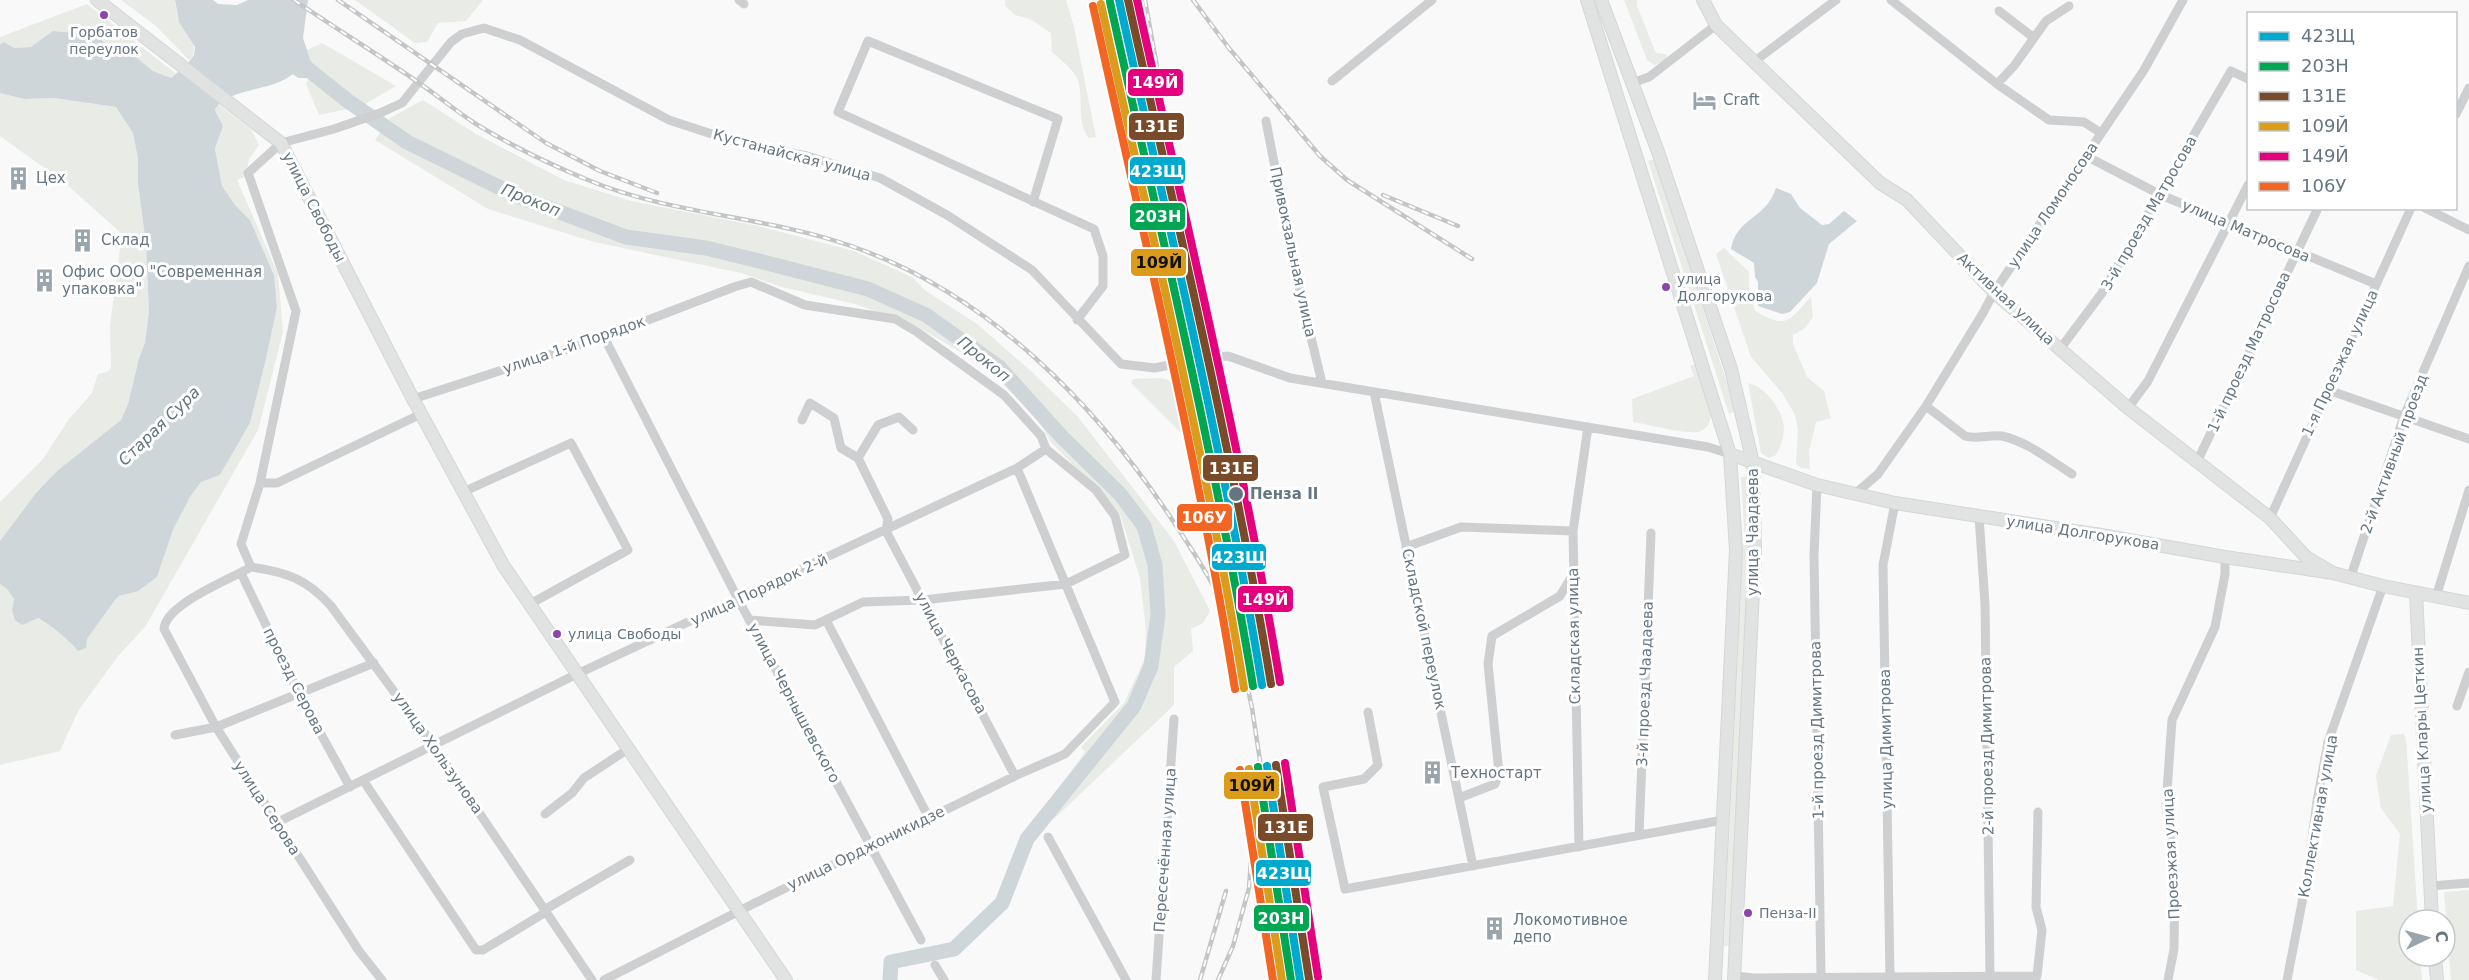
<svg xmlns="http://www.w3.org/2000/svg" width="2469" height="980" viewBox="0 0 2469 980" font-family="'DejaVu Sans',sans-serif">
<rect width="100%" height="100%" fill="#f9f9f9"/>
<path fill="#e8ebe6" d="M121,0H175C176,7 177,17 180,23C189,36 200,47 190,61L156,26Z
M355,0H483L466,21L438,23L427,42L415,43Z
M1005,0H1066L1074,27L1096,137L1089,138C1077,124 1083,102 1079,84C1076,71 1062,61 1052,52L1051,33L1030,19L1015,15L1005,6Z
M1624,0H1637V6L1656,53L1667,54L1666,60L1655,65L1647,60Z
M87,4L175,73L171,78L153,71L137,58L119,52L83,29L64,32L54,31L31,47L14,48L4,42L0,44V37Z
M322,43L396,86L362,106L319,115L306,84L313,68L307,50Z
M0,93L24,99L54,98L116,107L133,133L138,159V184L146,244L149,311L145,344L139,358L128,404L121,420L57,471L36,493L0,541V502L43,459L69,419L92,393L98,374L109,371L111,367L110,326L122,234L65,183L0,136Z
M423,100L476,134L564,180L631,201L758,226L854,251L912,277L926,291L977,324L1031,371L1078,417L1174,541L1210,611L1203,623L1191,629L1193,651L1174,667V705L1054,819L1045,806L1085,752L1081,747L1124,703L1145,658L1146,631L1140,578L1120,514L1051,442L1038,421L1003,384L962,353L918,327L855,304L782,287L741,273L594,242L488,209L375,140L390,118Z
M218,104L251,129L259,145L249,159L246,176L237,180L278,274L283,332L258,430L145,627L118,656L78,711L60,751L0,765V584L7,589L14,599L12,610L30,622L37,618C50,625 70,640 78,650L86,648L87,639L115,600L119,596L138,590L157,577L173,530L190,497L201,482L220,475L250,423L266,359L277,307L274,275L250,220L235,205L222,186L215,149L223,126L215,110Z
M1655,159L1736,411L1729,414L1648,161Z
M1724,248L1749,272V292L1755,311C1787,329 1788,322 1811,297L1813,317L1805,328L1793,335V344L1807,377L1824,391L1831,418L1816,422L1809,451L1810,469L1801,468L1796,464L1798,429L1795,415L1783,394L1751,357L1716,254Z
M1698,363L1711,415C1710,422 1708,428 1701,431C1691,436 1647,424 1633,422L1632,399L1694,376L1690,366Z
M1161,378L1171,381L1196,414V435L1189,441L1131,383L1133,379Z
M1748,383C1765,387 1779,406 1783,422C1786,434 1781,445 1776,455L1769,458L1761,453Z
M1741,477H1748L1751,533L1730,946H1724L1744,526Z
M2404,734L2406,739L2418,920H2409V956H2420L2422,980H2379L2356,970V911L2393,906L2400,834L2381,808L2376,776L2391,735Z
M2469,890V980H2451L2444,892Z"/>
<path fill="#ced6d9" d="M175,0H213L218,4L237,5L248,0H308L303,38L313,68L307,78H298L293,74C272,92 225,88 215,110L223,126L215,149L222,186L235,205L250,220L274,275L277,307L266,359L250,423L220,475L201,482L190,497L173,530L157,577L138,591L119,596L115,600L87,639L86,648L78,651C70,640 50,625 38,618L22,625L15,620L12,610L14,599L7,589L0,584V541L36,493L57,471L121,420L128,404L139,358L145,343L149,311L146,244L138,184V159L133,133L116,107L54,98L24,99L0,93V44L4,42L14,48L31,47L53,31L64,32L83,29L99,36L103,42L119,52L137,58L153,71L171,78L190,61L194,55L195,47L179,22Z
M1776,188L1791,194L1800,208L1822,225L1829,224L1844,211L1857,221L1829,244L1817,283L1790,312L1782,314L1758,306V282L1755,277L1754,263L1731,249C1737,216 1765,221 1776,188Z"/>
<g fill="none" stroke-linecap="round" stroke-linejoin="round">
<path stroke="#ced6d9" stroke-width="15" d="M295,59L348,101L407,142L517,196L626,237L706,248L763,262L868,289L926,315L999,367L1062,437L1120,494L1144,526L1155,565L1158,615L1151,666L1134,706L1027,839L1002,903L954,949L891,962L890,980"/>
<defs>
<path id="major" d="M97,0L281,143L413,399L503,565L786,980
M1587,0L1730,454L1736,550L1715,980
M1601,0L1657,149L1731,369L1753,463L1755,550L1734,980
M1703,0L1716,25L1880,183L1907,200L1994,292L2128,408L2270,518L2306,557L2333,573
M1730,454L1817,485L1895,503L2101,535L2225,557L2333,573L2383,586L2469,603
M2416,593L2432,920
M2435,956L2437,980"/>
</defs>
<use href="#major" stroke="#d5d6d7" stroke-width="14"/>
<path stroke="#cecfd0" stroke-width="9" d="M739,0L744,4
M1891,0L1997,84L2049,120L2084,122L2101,133
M1999,11L2034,38
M1755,61L1836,0
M1332,81L1432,0
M1632,83L1649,77L1716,25
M1997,84L2014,66L2046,21L2069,6
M2456,114L2469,88
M1266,121L1295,271L1322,383
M2086,156L2161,195L2376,284
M1033,202L1058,119L868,41L838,112L1094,229L1103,256V286L1077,320
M2425,208L2469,230
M604,337L738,599L921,940
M2060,349L2102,293L2231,71L2248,79
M2328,390L2469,439
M1374,392L1473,866
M413,399L604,337L734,287L751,282L805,305L895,319L917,332L1004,395L1041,436L1046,449L1096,490L1115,516L1125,555L1066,584L923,600L863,602L815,625L749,620
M1926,406L1965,436C1977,440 1990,434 2002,436C2028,442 2050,460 2072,474
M2128,408L2148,381L2248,185
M802,420L810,403L834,418L841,448L858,458L888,519L886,531L1015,776
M858,458L878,425L899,417L913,430
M2197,462L2318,208
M260,483L296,311L248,173L281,143L334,129L380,113L402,103L451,42L462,34L484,28L520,40L669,120L733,141L807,156L880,178L947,215L1032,270L1121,364L1155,368L1198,359L1228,356L1290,378L1708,447L1730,454
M1817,485L1814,555L1821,976
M463,492L571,443L628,550L530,604
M1855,494L1878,474L1926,406L1983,313L1994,292L2144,70L2183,0
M1979,516L1985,604L1990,975
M2270,518L2411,208
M1406,547L1461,527L1573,531
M251,567C286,572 307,579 331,606L434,746L592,980
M251,567C231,579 165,604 164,629L216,727L359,951L382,980
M251,567L241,544L260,483H277L421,414
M241,573L299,694L350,787
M2351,576L2404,416L2469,266
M2436,597L2469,490
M826,620L929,818
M2457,706L2469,672
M1368,712L1378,765L1364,779L1323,787L1345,889L1723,820
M175,735L216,727L374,663
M363,780L476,950H483L546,912
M1459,798L1495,784L1499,773L1488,664L1492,636L1560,596L1572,576
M545,814L572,793L584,778L628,749
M276,823L577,674L1017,468L1046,449
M1639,835L1651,533
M1048,837L1126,980
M1579,847L1573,531L1588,427
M2429,886L2469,883
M544,910L630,860
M935,965L944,980
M1734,976L1754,978L2037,976L2042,930L2036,907L2038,812
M1890,976L1883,565L1895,503
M604,980L753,904L1015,776L1065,754L1115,702L1017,468
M1156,980L1174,719
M2168,980L2174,949L2175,875L2166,806L2172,720L2215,627L2225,574V557
M2287,980L2307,877L2317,801L2328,742L2383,586"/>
<use href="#major" stroke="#e1e2e2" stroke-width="12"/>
<defs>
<path id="rail" d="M294,0C332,26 371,50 409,76C432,91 453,109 476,124C512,146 549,164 588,180C672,215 766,216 851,246C988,293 1097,405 1175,524C1196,556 1217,587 1230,623C1240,650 1246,679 1252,708L1291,965
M338,0L546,143L600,171L657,193
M1145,0L1207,346
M1193,0L1228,47L1320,156L1347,180L1472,259
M1383,195L1458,226
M1200,980L1226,891
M1218,980L1233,946L1249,888L1254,819"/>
</defs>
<use href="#rail" stroke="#c3c5c6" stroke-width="4.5"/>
<use href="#rail" stroke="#fff" stroke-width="2" stroke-dasharray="7" stroke-linecap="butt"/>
<defs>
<path id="rail-1" d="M1119,0C1169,228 1224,455 1262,685
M1267,766L1300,980"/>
<path id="rail-2" d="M1110,2C1160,229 1215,457 1253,686
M1258,767L1291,980"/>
<path id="rail-3" d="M1128,0C1178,227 1233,454 1271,684
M1276,765L1309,979"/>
<path id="rail-4" d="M1101,4C1151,231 1206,458 1244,688
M1249,769L1282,980"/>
<path id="rail-5" d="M1137,0C1187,227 1242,453 1280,682
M1285,763L1318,977"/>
<path id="rail-6" d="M1093,6C1143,233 1198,460 1235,689
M1240,770L1273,980"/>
</defs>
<use href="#rail-1" stroke="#fff" stroke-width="12"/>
<use href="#rail-2" stroke="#fff" stroke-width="12"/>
<use href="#rail-3" stroke="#fff" stroke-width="12"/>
<use href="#rail-4" stroke="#fff" stroke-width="12"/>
<use href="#rail-5" stroke="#fff" stroke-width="12"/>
<use href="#rail-6" stroke="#fff" stroke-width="12"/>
<use href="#rail-1" stroke="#00a9ce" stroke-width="8"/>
<use href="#rail-2" stroke="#00a651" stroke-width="8"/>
<use href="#rail-3" stroke="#7a4b2a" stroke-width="8"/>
<use href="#rail-4" stroke="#da9c1a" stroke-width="8"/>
<use href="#rail-5" stroke="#e5007d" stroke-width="8"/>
<use href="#rail-6" stroke="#f26522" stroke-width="8"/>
</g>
<defs>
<symbol id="hotel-bare" viewBox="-9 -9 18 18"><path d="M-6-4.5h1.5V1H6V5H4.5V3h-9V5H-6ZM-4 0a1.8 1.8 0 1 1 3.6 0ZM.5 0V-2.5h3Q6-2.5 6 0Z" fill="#99a4ac" stroke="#fff" stroke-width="2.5" paint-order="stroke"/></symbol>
<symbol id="building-bare" viewBox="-9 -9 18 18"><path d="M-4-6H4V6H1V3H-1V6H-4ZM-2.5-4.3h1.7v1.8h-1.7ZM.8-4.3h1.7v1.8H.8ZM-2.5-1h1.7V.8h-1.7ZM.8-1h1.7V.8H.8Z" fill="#99a4ac" stroke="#fff" stroke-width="2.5" paint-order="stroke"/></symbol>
</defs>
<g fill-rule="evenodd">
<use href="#hotel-bare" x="1688" y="84" width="33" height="33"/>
<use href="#building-bare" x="2" y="162" width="33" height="33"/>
<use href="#building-bare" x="66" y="224" width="33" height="33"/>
<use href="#building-bare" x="28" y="264" width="33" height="33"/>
<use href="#building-bare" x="1416" y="756" width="33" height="33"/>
<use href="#building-bare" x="1478" y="912" width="33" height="33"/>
</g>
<g fill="#8e44ad" stroke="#fff" stroke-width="2">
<circle cx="104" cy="15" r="5"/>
<circle cx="1666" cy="287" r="5"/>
<circle cx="557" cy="634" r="5"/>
<circle cx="1748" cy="913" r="5"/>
</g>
<circle fill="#657683" stroke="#fff" stroke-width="2" cx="1236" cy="494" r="8"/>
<g text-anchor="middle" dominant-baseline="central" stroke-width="6" stroke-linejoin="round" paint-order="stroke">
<g font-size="14" fill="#657683" stroke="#fff" text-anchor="start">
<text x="104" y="32" text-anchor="middle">Горбатов<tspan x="104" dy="17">переулок</tspan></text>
<text x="1677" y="279">улица<tspan x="1677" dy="17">Долгорукова</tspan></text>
<text x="568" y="634">улица Свободы</text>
<text x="1759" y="913">Пенза-II</text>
</g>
<g font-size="15" fill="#657683" stroke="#fff" text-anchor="start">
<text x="1723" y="100">Craft</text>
<text x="36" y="178">Цех</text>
<text x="101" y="240">Склад</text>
<text x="62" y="272">Офис ООО "Современная<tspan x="62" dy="17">упаковка"</tspan></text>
<text x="1451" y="773">Техностарт</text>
<text x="1513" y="920">Локомотивное<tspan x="1513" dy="17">депо</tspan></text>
</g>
<g font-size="15" fill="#657683" stroke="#fff">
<text transform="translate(792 155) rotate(15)">Кустанайская улица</text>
<text transform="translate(2053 205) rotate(-56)">улица Ломоносова</text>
<text transform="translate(314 207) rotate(63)">улица Свободы</text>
<text transform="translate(2149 213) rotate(-60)">3-й проезд Матросова</text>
<text transform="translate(2246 231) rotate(23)">улица Матросова</text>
<text transform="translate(1293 252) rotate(78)">Привокзальная улица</text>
<text transform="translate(2006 299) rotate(43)">Активная улица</text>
<text transform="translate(574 345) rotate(-19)">улица 1-й Порядок</text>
<text transform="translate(2249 352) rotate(-65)">1-й проезд Матросова</text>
<text transform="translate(2340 363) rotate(-65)">1-я Проезжая улица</text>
<text transform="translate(2394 454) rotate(-70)">2-й Активный проезд</text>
<text transform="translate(1753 532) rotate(-90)">улица Чаадаева</text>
<text transform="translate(2083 533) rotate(9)">улица Долгорукова</text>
<text transform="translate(759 590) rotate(-25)">улица Порядок 2-й</text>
<text transform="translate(1424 629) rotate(78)">Складской переулок</text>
<text transform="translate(1574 636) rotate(-91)">Складская улица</text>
<text transform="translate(951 653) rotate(62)">улица Черкасова</text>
<text transform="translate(294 681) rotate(63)">проезд Серова</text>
<text transform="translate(1645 684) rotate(-88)">3-й проезд Чаадаева</text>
<text transform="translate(794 703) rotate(62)">улица Чернышевского</text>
<text transform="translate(1817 730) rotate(-91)">1-й проезд Димитрова</text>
<text transform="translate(2422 730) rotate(-93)">улица Клары Цеткин</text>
<text transform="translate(1886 739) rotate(-91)">улица Димитрова</text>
<text transform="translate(1987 746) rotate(-91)">2-й проезд Димитрова</text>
<text transform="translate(438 753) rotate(55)">улица Хользунова</text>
<text transform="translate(267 808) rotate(57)">улица Серова</text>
<text transform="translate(2318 816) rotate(-80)">Коллективная улица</text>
<text transform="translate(866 848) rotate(-26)">улица Орджоникидзе</text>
<text transform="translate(1165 850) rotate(-86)">Пересечённая улица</text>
<text transform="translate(2171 854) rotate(-93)">Проезжая улица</text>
</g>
<g font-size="15" font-weight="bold" fill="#657683" stroke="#fff" text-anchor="start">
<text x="1250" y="494">Пенза II</text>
</g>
<g font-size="16" font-style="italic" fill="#60757c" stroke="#fff">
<text transform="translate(531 200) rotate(22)">Прокоп</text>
<text transform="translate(984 359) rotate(39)">Прокоп</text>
<text transform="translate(159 426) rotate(-44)">Старая Сура</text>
</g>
</g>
<g stroke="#fff" stroke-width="2">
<rect x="1127" y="68" width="57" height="29" rx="6" fill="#e5007d"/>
<rect x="1128" y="112" width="57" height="29" rx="6" fill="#7a4b2a"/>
<rect x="1129" y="156" width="57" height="29" rx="6" fill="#00a9ce"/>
<rect x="1129" y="202" width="57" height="29" rx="6" fill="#00a651"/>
<rect x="1130" y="248" width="57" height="29" rx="6" fill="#da9c1a"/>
<rect x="1202" y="454" width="57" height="28" rx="6" fill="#7a4b2a"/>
<rect x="1176" y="503" width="57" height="29" rx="6" fill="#f26522"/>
<rect x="1211" y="543" width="56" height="28" rx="6" fill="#00a9ce"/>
<rect x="1237" y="585" width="57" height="28" rx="6" fill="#e5007d"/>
<rect x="1223" y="771" width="57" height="29" rx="6" fill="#da9c1a"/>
<rect x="1257" y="813" width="57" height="29" rx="6" fill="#7a4b2a"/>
<rect x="1255" y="859" width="57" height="28" rx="6" fill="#00a9ce"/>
<rect x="1253" y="904" width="57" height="28" rx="6" fill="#00a651"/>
</g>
<g font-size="16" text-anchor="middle" font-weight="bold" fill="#fff">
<text x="1155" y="88">149Й</text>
<text x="1156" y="132">131Е</text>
<text x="1157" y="177">423Щ</text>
<text x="1158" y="222">203Н</text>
<text x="1231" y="474">131Е</text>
<text x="1204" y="523">106У</text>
<text x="1239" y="563">423Щ</text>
<text x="1265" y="605">149Й</text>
<text x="1286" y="833">131Е</text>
<text x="1284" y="879">423Щ</text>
<text x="1281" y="924">203Н</text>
</g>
<g font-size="16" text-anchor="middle" font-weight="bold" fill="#111">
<text x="1159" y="268">109Й</text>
<text x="1252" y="791">109Й</text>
</g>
<rect x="2247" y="12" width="210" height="198" fill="#ffffff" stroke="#c1c8cd" stroke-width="1.5"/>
<rect x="2259" y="32" width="30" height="9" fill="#00a9ce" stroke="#c1c8cd" stroke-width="1.5"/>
<text x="2301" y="42" font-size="18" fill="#657683">423Щ</text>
<rect x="2259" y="62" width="30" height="9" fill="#00a651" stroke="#c1c8cd" stroke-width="1.5"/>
<text x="2301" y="72" font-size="18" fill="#657683">203Н</text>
<rect x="2259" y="92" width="30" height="9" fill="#7a4b2a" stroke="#c1c8cd" stroke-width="1.5"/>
<text x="2301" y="102" font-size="18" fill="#657683">131Е</text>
<rect x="2259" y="122" width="30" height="9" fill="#da9c1a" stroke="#c1c8cd" stroke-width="1.5"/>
<text x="2301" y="132" font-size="18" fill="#657683">109Й</text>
<rect x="2259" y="152" width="30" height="9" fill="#e5007d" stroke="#c1c8cd" stroke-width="1.5"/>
<text x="2301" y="162" font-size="18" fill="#657683">149Й</text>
<rect x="2259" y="182" width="30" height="9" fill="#f26522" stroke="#c1c8cd" stroke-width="1.5"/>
<text x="2301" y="192" font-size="18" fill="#657683">106У</text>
<g transform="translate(2427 938) rotate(85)"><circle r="28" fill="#ffffff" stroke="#c1c8cd" stroke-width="1.5"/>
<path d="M0-4.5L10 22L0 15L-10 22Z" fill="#99a4ac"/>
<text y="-9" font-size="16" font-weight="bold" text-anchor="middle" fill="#657683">С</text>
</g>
</svg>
